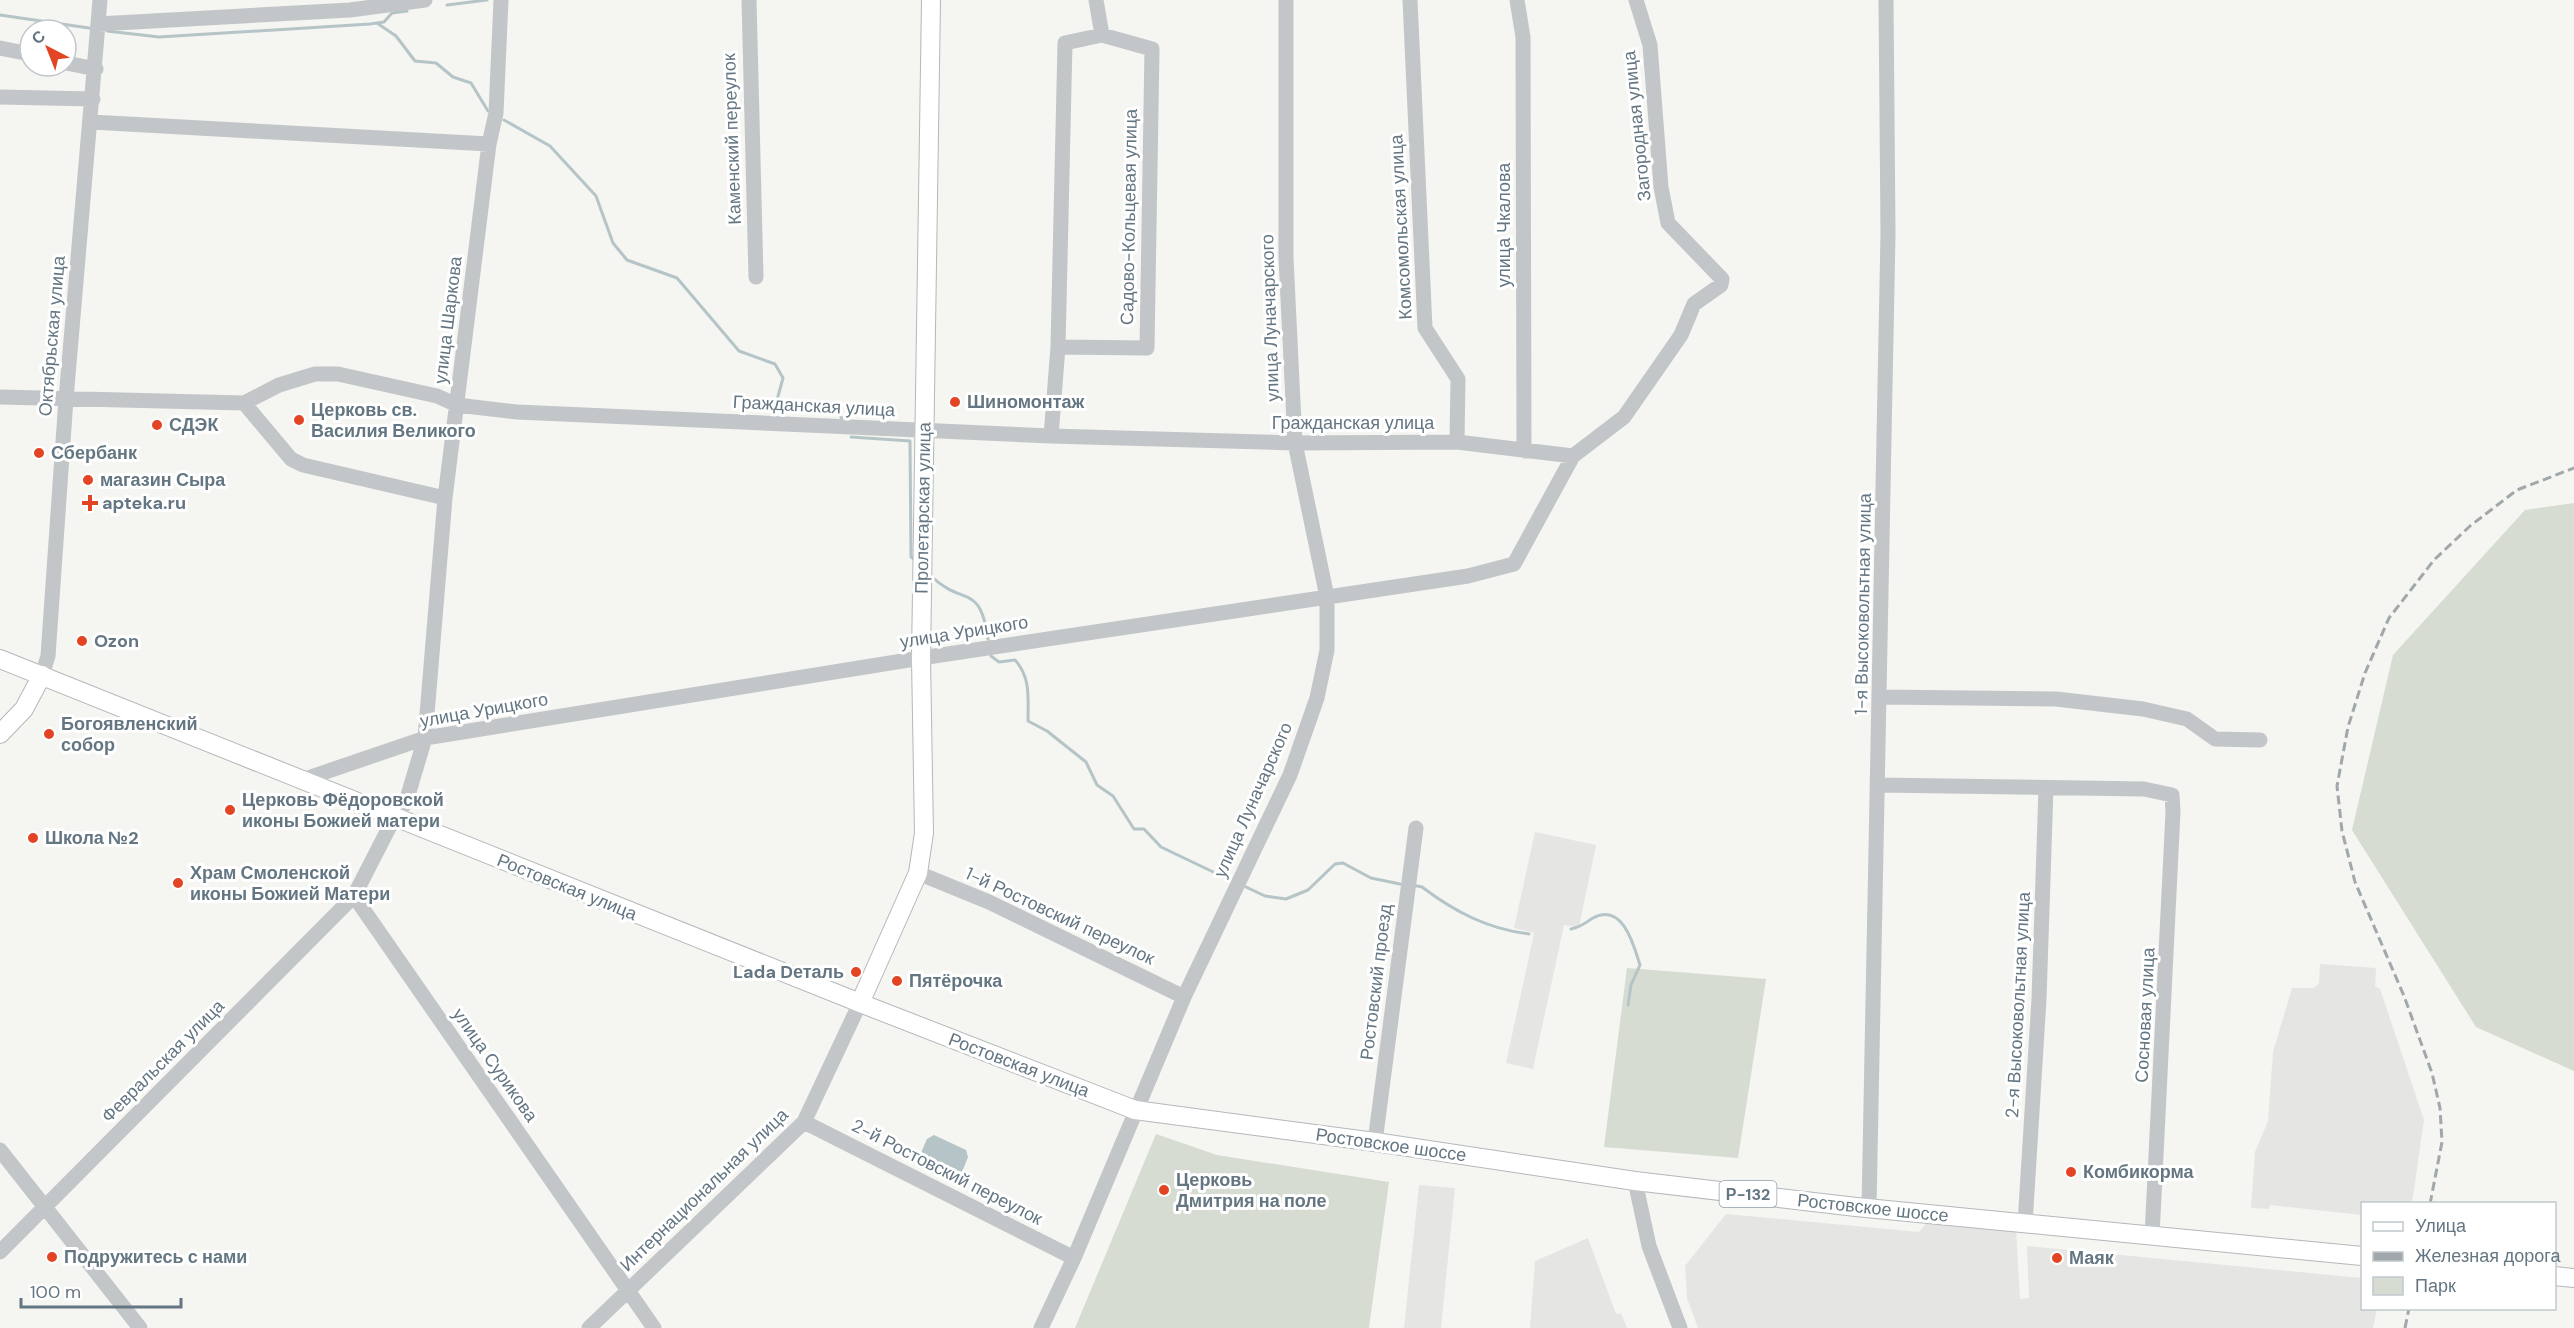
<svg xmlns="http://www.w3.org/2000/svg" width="2574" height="1328" viewBox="0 0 2574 1328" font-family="'DM Sans',sans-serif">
<rect width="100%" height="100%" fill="#f5f5f1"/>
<path fill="#e5e6e4" d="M1535,832L1596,845L1579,927L1564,925L1533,1069L1506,1063L1534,933L1514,928Z
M2320,964L2376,968L2375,986L2380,989L2424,1120L2412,1203L2362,1204V1215L2270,1205L2269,1209L2251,1208L2255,1152L2268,1121L2273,1052L2292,988H2314L2319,983Z
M1419,1185L1455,1188L1441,1328H1404Z
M1726,1214L1919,1232L1929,1220L2016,1228L2020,1299L2029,1298L2027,1246L2362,1278V1308L2377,1309L2373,1328H1698L1687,1298L1685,1266Z
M1588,1238L1616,1314L1621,1313L1627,1328H1530L1535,1261Z"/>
<path fill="#d6dcd2" d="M2574,503V1071L2476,1027L2352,830L2393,655L2525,510Z
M1627,968L1766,979L1738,1158L1604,1147Z
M1156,1134L1217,1155L1389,1182L1369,1328H1075Z"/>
<path fill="#b5c4c6" d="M934,1135L966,1150L968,1157L958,1182L953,1184L919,1167L917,1162L927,1139Z"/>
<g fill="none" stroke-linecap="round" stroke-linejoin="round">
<path stroke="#b5c4c6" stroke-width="3" d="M447,5L487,0
M0,15L89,28
M377,23L396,36L415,61L436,63L453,77L471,83L488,111
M107,31L159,37L370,24L384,22L392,13L407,11
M504,120L550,146L596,196L613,243L627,260L677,278L739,351L775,364L783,378L777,400L780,408L827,407L838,411L842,419
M851,437L910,441L911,557L914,559
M931,576C963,607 980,582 988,639
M991,656L999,662L1015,660C1031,677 1028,699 1028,721L1047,731L1086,762L1097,785L1113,796L1134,829H1144L1161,847L1230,880
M1417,886L1422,887C1455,912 1488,929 1529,934
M1246,887L1265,896L1286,899L1308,890L1335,864L1343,863L1371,878L1400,884
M1571,929C1581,927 1585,923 1593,918C1623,902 1634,946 1640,965L1631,985L1628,1005"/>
<defs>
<path id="major" d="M0,659L860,1003L1135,1110L1375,1142L1635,1181L1856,1207L2362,1256
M0,734L24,709L42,675
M860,1003L918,873L924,833L921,658L931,0
M2554,1276L2574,1278"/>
</defs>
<use href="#major" stroke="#b3b8bb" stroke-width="20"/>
<path stroke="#c2c6c9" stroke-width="15" d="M501,0L496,113L489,144L445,498L425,738L406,802L394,818L354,896L654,1328
M749,0L756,277
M1096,0L1102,35
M1410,0L1425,328L1458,379L1457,442
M1517,0L1523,37L1524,451
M98,24L350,10L425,0
M0,48L30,54
M66,63L96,69
M0,97L93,99
M91,122L489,144
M0,397L244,403L279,385L315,374H338L437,396L457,405L517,412L1051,436L1295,443L1457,442L1573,456
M244,403L291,459L303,465L445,498
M1051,436L1058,347L1065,43L1102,35L1152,49L1147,348L1058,347
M42,675L48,656L66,399L100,0
M1881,697L2056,699L2143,709L2187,719L2215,739L2260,740
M302,780L425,738L921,658L1468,576L1514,564L1573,456L1624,417L1681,335L1694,304L1721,285L1722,279L1668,223L1661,187L1650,45L1636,0
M1879,785L2144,789L2172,795L2173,812L2152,1236
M918,873L989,902L1184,997
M804,1122L1074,1258
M1375,1142L1416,828
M0,1150L140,1328
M1635,1181L1649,1246L1680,1328
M1869,1208L1888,233L1886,0
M2025,1224L2039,999L2046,788
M0,1252L354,896
M589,1328L804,1122L860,1003
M1041,1328L1074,1258L1184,997L1290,775L1317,698L1327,650V597L1295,443L1286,258V0"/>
<use href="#major" stroke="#fff" stroke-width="18"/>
<path stroke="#a1a8ac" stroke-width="3" stroke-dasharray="9 4.5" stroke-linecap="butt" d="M2430,1204L2442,1142L2440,1108L2432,1073L2404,996L2355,882L2342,831L2337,786L2348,727L2365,673L2389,618L2434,560L2470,526L2517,490L2574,468
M2405,1328L2409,1308"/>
</g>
<g fill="#e34423" stroke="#fff" stroke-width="2">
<circle cx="955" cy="402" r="6"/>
<circle cx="299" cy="420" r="6"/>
<circle cx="157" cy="425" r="6"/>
<circle cx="39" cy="453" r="6"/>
<circle cx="88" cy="480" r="6"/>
<path d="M87 494h6v6h6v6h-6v6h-6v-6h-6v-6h6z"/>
<circle cx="82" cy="641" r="6"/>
<circle cx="49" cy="734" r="6"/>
<circle cx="230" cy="810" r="6"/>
<circle cx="33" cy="838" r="6"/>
<circle cx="178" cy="883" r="6"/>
<circle cx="856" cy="972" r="6"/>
<circle cx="897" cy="981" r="6"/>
<circle cx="2071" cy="1172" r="6"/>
<circle cx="1164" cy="1190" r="6"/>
<circle cx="52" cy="1257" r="6"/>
<circle cx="2057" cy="1258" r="6"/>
</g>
<g text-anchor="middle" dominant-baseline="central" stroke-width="6" stroke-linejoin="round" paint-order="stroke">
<rect fill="#fff" stroke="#929fa8" stroke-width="1.5" x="1719.5" y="1181" width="57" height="26" rx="4.5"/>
<g font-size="16" font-weight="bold" fill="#647682">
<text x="1748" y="1194">Р-132</text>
</g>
<g font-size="18" fill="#647682" stroke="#fff">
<text transform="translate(1637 126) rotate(-96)">Загородная улица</text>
<text transform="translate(732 139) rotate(-92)">Каменский переулок</text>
<text transform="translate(1129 217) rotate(-89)">Садово-Кольцевая улица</text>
<text transform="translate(1504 225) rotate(-90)">улица Чкалова</text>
<text transform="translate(1401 227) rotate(-93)">Комсомольская улица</text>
<text transform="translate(1270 318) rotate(-92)">улица Луначарского</text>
<text transform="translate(448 320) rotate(-83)">улица Шаркова</text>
<text transform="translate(52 336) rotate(-85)">Октябрьская улица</text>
<text transform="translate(814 406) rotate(3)">Гражданская улица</text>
<text x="1353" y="423">Гражданская улица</text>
<text transform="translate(923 508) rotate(-89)">Пролетарская улица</text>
<text transform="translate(1863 604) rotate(-89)">1-я Высоковольтная улица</text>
<text transform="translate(964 632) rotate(-9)">улица Урицкого</text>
<text transform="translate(484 710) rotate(-10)">улица Урицкого</text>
<text transform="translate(1253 800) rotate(-66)">улица Луначарского</text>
<text transform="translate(567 887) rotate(22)">Ростовская улица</text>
<text transform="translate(1060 916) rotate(25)">1-й Ростовский переулок</text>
<text transform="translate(1376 982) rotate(-83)">Ростовский проезд</text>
<text transform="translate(2018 1005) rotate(-87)">2-я Высоковольтная улица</text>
<text transform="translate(2145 1015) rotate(-87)">Сосновая улица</text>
<text transform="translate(163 1061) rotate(-45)">Февральская улица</text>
<text transform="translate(495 1065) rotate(55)">улица Сурикова</text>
<text transform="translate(1019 1065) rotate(21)">Ростовская улица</text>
<text transform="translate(1391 1145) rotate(8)">Ростовское шоссе</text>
<text transform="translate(947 1172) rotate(27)">2-й Ростовский переулок</text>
<text transform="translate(704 1190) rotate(-44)">Интернациональная улица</text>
<text transform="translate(1873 1208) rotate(6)">Ростовское шоссе</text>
</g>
<g font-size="18" font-weight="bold" fill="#647682" stroke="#fff" text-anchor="start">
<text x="967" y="402">Шиномонтаж</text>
<text x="311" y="410">Церковь св.<tspan x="311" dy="21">Василия Великого</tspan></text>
<text x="169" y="425">СДЭК</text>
<text x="51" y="453">Сбербанк</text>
<text x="100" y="480">магазин Сыра</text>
<text x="102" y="503">apteka.ru</text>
<text x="94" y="641">Ozon</text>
<text x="61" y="724">Богоявленский<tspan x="61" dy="21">собор</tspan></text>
<text x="242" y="800">Церковь Фёдоровской<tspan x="242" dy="21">иконы Божией матери</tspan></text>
<text x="45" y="838">Школа №2</text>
<text x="190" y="873">Храм Смоленской<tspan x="190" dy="21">иконы Божией Матери</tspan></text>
<text x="844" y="972" text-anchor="end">Lada Dеталь</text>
<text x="909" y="981">Пятёрочка</text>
<text x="2083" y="1172">Комбикорма</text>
<text x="1176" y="1180">Церковь<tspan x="1176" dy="21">Дмитрия на поле</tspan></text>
<text x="64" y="1257">Подружитесь с нами</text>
<text x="2069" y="1258">Маяк</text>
</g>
</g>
<rect x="2361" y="1202" width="195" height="108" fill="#ffffff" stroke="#c1c8cd" stroke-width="1.5"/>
<rect x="2373" y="1222" width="30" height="9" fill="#ffffff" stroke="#c1c8cd" stroke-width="1.5"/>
<text x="2415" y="1232" font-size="18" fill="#647682">Улица</text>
<rect x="2373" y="1252" width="30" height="9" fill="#a1a8ac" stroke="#c1c8cd" stroke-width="1.5"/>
<text x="2415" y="1262" font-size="18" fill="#647682">Железная дорога</text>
<rect x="2373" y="1277" width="30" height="18" fill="#d6dcd2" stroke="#c1c8cd" stroke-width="1.5"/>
<text x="2415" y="1292" font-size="18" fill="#647682">Парк</text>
<g transform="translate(48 48) rotate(318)"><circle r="28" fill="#ffffff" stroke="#c1c8cd" stroke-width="1.5"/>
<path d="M0-4.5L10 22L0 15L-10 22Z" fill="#e34423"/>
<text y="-9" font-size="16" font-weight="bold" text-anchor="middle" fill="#647682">С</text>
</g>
<path d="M21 1298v9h160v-9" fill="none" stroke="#647682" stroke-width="3"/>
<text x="30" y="1298" font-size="18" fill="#647682" stroke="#ffffff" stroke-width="4.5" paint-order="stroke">100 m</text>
</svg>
